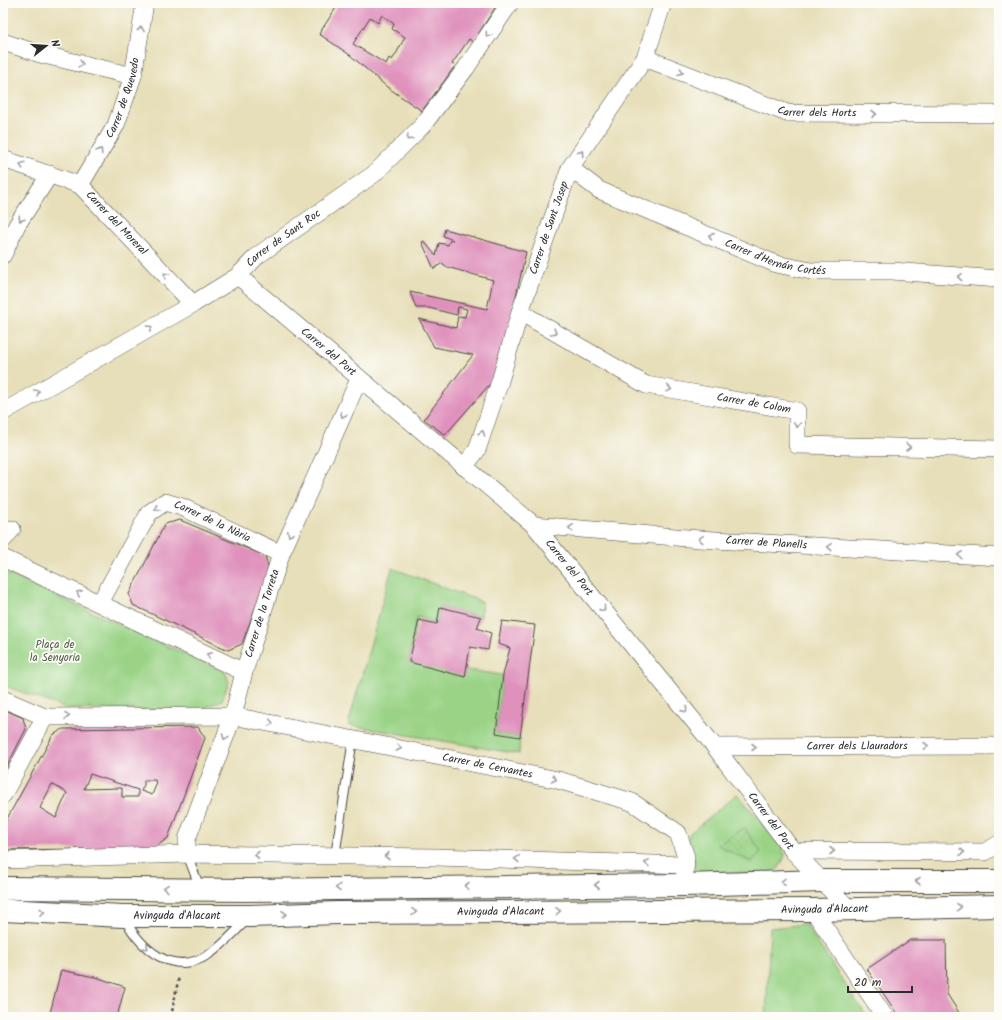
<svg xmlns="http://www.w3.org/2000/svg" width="1002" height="1020" viewBox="0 0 1002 1020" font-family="Kalam,sans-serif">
<defs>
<pattern id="garden-dots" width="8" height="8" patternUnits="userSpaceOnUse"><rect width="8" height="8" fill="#9ad386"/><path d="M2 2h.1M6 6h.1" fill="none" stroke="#85b574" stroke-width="1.8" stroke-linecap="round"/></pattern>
</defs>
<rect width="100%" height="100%" fill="#fdfcf7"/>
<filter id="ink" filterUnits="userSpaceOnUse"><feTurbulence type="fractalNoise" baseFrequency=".025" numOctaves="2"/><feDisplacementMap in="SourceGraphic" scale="8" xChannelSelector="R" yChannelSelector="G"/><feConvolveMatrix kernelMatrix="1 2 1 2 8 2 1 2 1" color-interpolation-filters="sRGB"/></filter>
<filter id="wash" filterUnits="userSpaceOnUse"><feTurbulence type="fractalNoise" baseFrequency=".012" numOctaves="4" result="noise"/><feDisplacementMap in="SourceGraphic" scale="16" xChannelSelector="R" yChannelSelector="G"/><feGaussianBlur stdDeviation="0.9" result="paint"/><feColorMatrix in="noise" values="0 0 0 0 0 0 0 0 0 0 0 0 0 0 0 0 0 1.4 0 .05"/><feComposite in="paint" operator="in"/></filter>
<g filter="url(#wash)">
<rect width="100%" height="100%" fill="#e7dfb9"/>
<path fill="#9ad386" stroke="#627f58" d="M392,568L482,602L481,617L440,607L437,624L417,617L409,662L503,675L496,733L520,737L519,754L348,725Z
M3,572L225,672L229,682L222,700L201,710L67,709L3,685Z
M737,794L782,846L785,856L779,868L770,873L688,874L689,834Z
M805,924L867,1017H766L770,928Z"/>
<path fill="url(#garden-dots)" stroke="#627f58" d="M744,827L761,852L751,862L718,845Z"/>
<g id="blocks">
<path fill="#df91bc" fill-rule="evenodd" d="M339,3H498L473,42L469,39L452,64L455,66L422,111L387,87L350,55L319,34ZM382,15L394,24L392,29L405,37L396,54L392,60L389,58L386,64L353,44L370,17L378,23Z
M445,229L526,252L498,375L445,435L424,419L473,355L434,347L419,319L456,328L458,316L465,317L467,309L458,307L457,315L429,308H416L410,292L487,309L493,280L447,267L442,263L434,269L422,242L424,241L436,256L439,243L448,245L450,240H453L443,236Z
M180,520L265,556L269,569L242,644L228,650L133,605L129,594L165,524Z
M440,607L481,617L477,628L491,633L488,650L470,647L465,677L409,662L419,620L437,624Z
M502,621L535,625L520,737L496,733L503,675L510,648L498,644Z
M3,709L23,718L26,729L3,774Z
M198,727L205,738L168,838L154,848L5,850L3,846V826L53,735L63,729ZM90,774L138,790V797H122V788L84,789ZM144,780H155L156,785L152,795L141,791L144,785ZM52,784L67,793L56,818L40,808Z
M910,940H946L947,994L961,1016L959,1017H899L867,969Z
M61,970L99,978L125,987L117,1017H49Z"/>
</g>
</g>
<g filter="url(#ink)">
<use href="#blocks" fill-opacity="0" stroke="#474640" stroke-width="1"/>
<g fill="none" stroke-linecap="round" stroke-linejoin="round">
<defs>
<path id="lane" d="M187,854L200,888
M335,856L353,739
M124,918C141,949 172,977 208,955C223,946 234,932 247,920"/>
<g id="street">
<path d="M3,42L40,54L133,76"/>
<path id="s1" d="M645,58L787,113L999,114"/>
<path id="s2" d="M3,159L80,185L193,304"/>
<path id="s3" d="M570,168L599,190L776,264L811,271H892L999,279"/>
<path id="s4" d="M80,185L116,125L133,76L145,3"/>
<path d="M3,255L17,225L50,174"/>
<path id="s5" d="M238,276L534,525L715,747L793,851L850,910"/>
<path id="s6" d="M520,312L646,385L797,411V445L999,449"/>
<path id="s7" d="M3,412L193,304L238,276L257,256L374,174L423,125L466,68L510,3"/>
<path id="s8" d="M464,467L477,450L500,381L520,312L570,168L645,58L663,3"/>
<path id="s9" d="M534,525L699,539L999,557"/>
<path d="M3,540L12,529"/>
<path d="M3,558L244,672"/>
<path id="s10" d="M100,603L149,513L165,502L182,507L281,554"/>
<path id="s11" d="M3,699L45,717L233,716L558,780L632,802L678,833L686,857L684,885"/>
<path id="s12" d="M715,747L999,746"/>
<path d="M3,795L45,717"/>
<path d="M793,851L985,852L999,844"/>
<path id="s13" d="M187,854V839L233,716L244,672L281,554L359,379"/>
<path d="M3,860L187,854L436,857L686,865"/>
<path d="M813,910L885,1017"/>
</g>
<g id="secondary">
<path d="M3,888L247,890L684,885L822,881H999"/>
<path id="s14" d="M3,910L123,916H250L337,913L813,910L999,906"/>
</g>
</defs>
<use href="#lane" stroke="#474640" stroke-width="10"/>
<use href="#street" stroke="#474640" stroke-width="18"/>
<use href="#secondary" stroke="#474640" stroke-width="24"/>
<path stroke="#474640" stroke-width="2.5" stroke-dasharray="3 3" stroke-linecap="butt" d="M171,1017L179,976"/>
<use href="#lane" stroke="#fff" stroke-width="8"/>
<use href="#street" stroke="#fff" stroke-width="17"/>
<use href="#secondary" stroke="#fff" stroke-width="22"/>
</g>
<defs><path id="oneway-chevron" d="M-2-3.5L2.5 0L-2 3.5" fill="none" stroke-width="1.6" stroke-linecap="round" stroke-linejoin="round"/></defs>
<g stroke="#a0a0a0">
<use href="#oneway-chevron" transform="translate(141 29) rotate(-80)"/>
<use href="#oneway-chevron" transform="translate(488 35) rotate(124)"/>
<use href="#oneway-chevron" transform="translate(81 64) rotate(14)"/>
<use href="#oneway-chevron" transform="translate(681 72) rotate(21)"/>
<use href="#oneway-chevron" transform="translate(874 114)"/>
<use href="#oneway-chevron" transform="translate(409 138) rotate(135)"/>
<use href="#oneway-chevron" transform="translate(100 151) rotate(-59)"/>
<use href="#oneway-chevron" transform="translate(581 153) rotate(-56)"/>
<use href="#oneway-chevron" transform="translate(22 165) rotate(-162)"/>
<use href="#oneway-chevron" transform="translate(21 219) rotate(123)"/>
<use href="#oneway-chevron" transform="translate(711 236) rotate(-157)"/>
<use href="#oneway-chevron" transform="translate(166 275) rotate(-133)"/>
<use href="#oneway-chevron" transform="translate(960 277) rotate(-176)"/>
<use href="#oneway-chevron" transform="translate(150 328) rotate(-29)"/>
<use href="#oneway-chevron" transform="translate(554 332) rotate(30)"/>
<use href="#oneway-chevron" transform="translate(669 389) rotate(10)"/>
<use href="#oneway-chevron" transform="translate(37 392) rotate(-30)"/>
<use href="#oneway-chevron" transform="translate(343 415) rotate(114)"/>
<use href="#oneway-chevron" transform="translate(797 425) rotate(90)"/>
<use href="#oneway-chevron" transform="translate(482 433) rotate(-71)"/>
<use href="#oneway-chevron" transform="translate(908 447) rotate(2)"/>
<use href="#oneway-chevron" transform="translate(157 508) rotate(147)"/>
<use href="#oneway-chevron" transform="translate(571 528) rotate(-175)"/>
<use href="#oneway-chevron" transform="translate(290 534) rotate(114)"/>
<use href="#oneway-chevron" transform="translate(701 539) rotate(-176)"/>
<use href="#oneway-chevron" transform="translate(830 547) rotate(-176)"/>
<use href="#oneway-chevron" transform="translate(960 555) rotate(-176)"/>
<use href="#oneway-chevron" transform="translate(79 593) rotate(-155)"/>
<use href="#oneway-chevron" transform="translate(603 609) rotate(51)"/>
<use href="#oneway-chevron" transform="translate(209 655) rotate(-154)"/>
<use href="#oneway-chevron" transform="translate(685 710) rotate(51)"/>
<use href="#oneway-chevron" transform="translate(67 716)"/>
<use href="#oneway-chevron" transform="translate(271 723) rotate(11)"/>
<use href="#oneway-chevron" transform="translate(225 737) rotate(110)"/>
<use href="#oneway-chevron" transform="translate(926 746)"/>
<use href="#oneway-chevron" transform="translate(754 747)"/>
<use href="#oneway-chevron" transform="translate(399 748) rotate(11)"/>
<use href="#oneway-chevron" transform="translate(554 779) rotate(12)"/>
<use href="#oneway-chevron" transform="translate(832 851)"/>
<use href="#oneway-chevron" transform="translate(962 852)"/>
<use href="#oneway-chevron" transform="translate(257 855) rotate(-180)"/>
<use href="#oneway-chevron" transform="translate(387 856) rotate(-180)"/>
<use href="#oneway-chevron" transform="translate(517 859) rotate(-178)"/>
<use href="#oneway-chevron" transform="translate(647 863) rotate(-178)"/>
<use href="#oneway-chevron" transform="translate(918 881) rotate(-180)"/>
<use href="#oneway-chevron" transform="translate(783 882) rotate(179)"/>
<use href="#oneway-chevron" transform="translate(597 885) rotate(180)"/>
<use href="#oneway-chevron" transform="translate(467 886) rotate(180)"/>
<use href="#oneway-chevron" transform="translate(166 888) rotate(-179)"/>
<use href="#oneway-chevron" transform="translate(338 888) rotate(179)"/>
<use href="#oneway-chevron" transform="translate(959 907) rotate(-1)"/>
<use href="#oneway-chevron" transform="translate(558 911) rotate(-1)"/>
<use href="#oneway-chevron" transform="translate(42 912) rotate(3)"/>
<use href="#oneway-chevron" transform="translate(414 912) rotate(-1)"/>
<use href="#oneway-chevron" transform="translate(284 914) rotate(-3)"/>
<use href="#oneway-chevron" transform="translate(146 947) rotate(42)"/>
</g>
</g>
<g text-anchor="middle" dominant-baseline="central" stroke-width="3.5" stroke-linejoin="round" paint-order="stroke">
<g font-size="11" fill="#2b2b2b" stroke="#fdfcf7">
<text stroke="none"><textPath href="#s4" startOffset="98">Carrer de Quevedo</textPath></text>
<text stroke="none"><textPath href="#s1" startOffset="182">Carrer dels Horts</textPath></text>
<text stroke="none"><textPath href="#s2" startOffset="134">Carrer del Moreral</textPath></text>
<text stroke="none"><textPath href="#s8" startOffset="255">Carrer de Sant Josep</textPath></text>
<text stroke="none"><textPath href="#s7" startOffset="331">Carrer de Sant Roc</textPath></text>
<text stroke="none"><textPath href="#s3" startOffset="226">Carrer d'Hernán Cortés</textPath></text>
<text stroke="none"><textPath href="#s5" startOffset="118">Carrer del Port</textPath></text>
<text stroke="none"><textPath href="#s6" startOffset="255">Carrer de Colom</textPath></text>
<text stroke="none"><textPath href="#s10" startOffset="173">Carrer de la Nòria</textPath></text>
<text stroke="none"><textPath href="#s9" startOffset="233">Carrer de Planells</textPath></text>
<text stroke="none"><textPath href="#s5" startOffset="442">Carrer del Port</textPath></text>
<text stroke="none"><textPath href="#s13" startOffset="253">Carrer de la Torreta</textPath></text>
<text stroke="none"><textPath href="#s12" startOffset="142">Carrer dels Llauradors</textPath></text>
<text stroke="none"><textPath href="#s11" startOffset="493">Carrer de Cervantes</textPath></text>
<text stroke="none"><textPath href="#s5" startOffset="766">Carrer del Port</textPath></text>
<text stroke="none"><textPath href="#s14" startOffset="822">Avinguda d'Alacant</textPath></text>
<text stroke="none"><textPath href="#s14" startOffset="498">Avinguda d'Alacant</textPath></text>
<text stroke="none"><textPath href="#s14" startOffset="174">Avinguda d'Alacant</textPath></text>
</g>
<g font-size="11" fill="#4c5d46" stroke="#fdfcf7">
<text x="55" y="645">Plaça de<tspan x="55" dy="13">la Senyoria</tspan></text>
</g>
</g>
<rect width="1002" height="1020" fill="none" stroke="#fdfcf7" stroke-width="16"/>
<g transform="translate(46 46) rotate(73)" stroke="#fdfcf7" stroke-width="3" paint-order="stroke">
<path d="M0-3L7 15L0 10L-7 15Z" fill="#2b2b2b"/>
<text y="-6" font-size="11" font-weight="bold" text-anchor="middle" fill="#2b2b2b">N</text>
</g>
<path d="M848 986v6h64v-6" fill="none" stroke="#2b2b2b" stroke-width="2"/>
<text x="854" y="986" font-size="12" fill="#2b2b2b" stroke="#fdfcf7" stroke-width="3" paint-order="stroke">20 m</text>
</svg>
